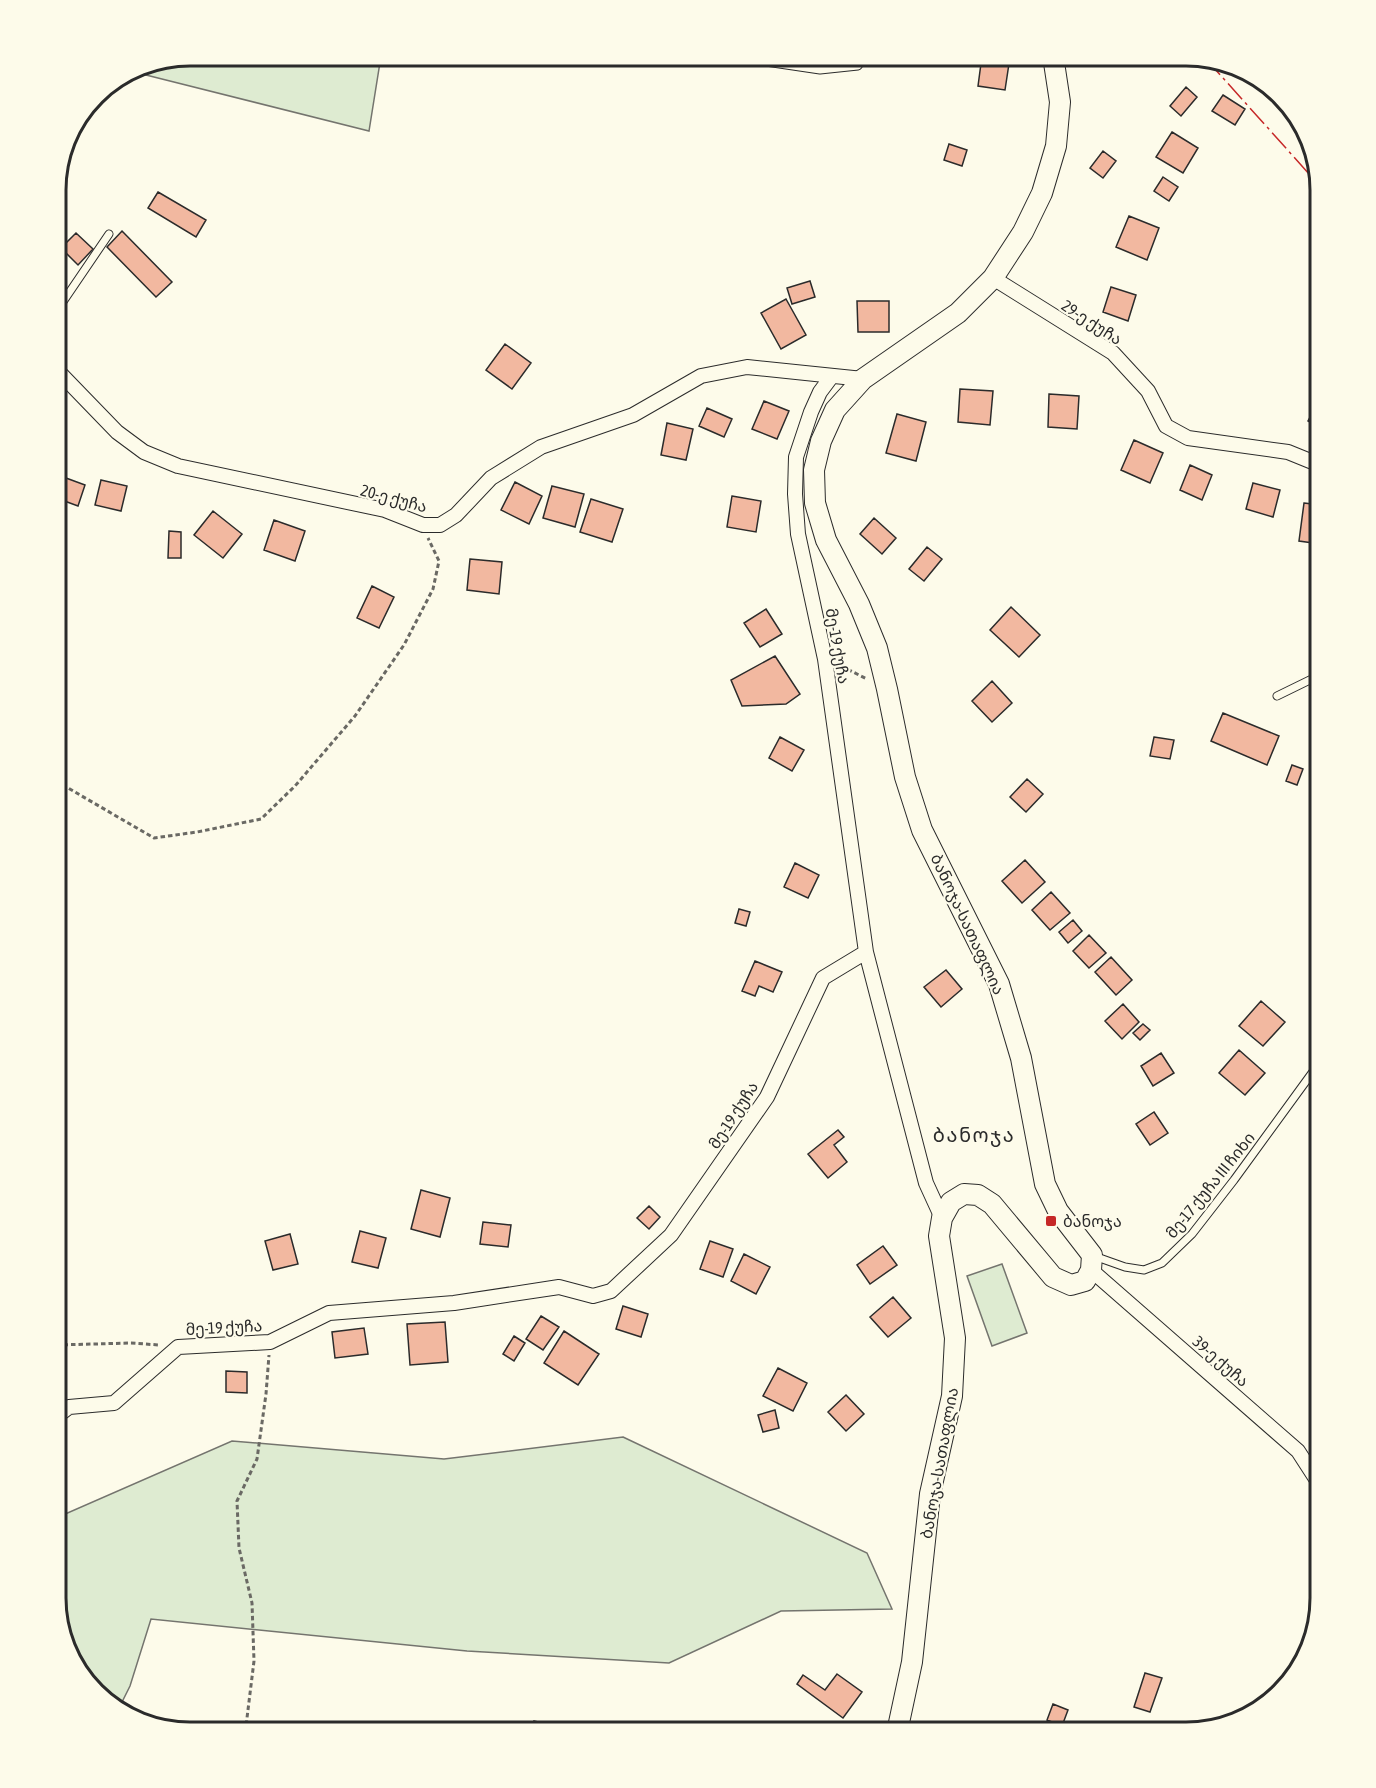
<svg xmlns="http://www.w3.org/2000/svg" width="1376" height="1788" viewBox="0 0 1376 1788" font-family="'Asap Condensed','Noto Sans Georgian',sans-serif">
<rect width="100%" height="100%" fill="#fdfbea"/>
<path fill="#deebd1" stroke="#74746e" stroke-width="1.5" d="M190,56H381L369,131L130,71L139,66Z
M1002,1264L1027,1333L992,1346L967,1276Z
M623,1437L867,1553L892,1609L781,1611L669,1663L467,1651L151,1619L130,1686L118,1710L78,1672L56,1598V1518L232,1441L444,1459Z"/>
<path fill="#f2b8a0" stroke="#2b2b2b" stroke-width="1.5" d="M982,56L1010,57L1005,90L978,86Z
M1221,64L1247,72L1242,78Z
M1186,87L1197,97L1181,116L1170,106Z
M1223,95L1245,109L1235,125L1212,111Z
M1172,132L1198,148L1183,173L1156,157Z
M949,144L967,150L962,166L944,160Z
M1103,151L1116,161L1103,178L1090,168Z
M1163,177L1178,187L1169,201L1154,191Z
M158,192L206,220L196,237L148,208Z
M1129,216L1159,228L1147,260L1116,247Z
M122,231L172,282L156,297L107,247Z
M76,233L93,249L78,265L61,248Z
M810,281L815,297L792,304L787,288Z
M1111,287L1136,295L1128,321L1103,312Z
M786,299L806,335L781,349L761,313Z
M857,301H889V332H858Z
M505,344L531,363L512,389L486,370Z
M960,389L993,391L990,425L958,422Z
M1049,394L1079,396L1077,429L1048,427Z
M1320,398V428L1308,421Z
M764,401L789,411L777,439L752,429Z
M707,408L732,419L724,437L699,426Z
M897,414L926,422L916,461L886,453Z
M667,423L693,429L686,460L661,455Z
M1134,440L1163,453L1150,483L1121,470Z
M1190,465L1212,475L1202,500L1180,490Z
M66,478L85,485L78,506L59,499Z
M101,480L127,486L121,511L95,505Z
M515,482L542,496L529,524L501,510Z
M1253,483L1280,490L1273,517L1246,509Z
M552,486L584,494L575,527L543,518Z
M732,496L761,501L756,532L727,527Z
M591,499L623,509L612,542L580,532Z
M1304,503L1320,505V544L1299,541Z
M213,511L242,534L223,558L194,535Z
M874,518L896,538L882,554L860,534Z
M274,520L305,531L295,561L264,550Z
M169,531L181,532V558H168Z
M927,547L942,559L924,581L909,569Z
M470,559L502,562L499,594L467,590Z
M372,586L394,597L379,628L357,618Z
M1011,607L1040,635L1019,657L990,630Z
M766,609L782,634L760,647L744,623Z
M775,656L800,694L786,704L742,706L731,680Z
M992,681L1012,703L992,722L972,701Z
M1223,713L1279,736L1267,765L1211,741Z
M780,737L804,750L792,771L769,758Z
M1154,737L1174,740L1170,759L1150,756Z
M1292,765L1303,769L1297,785L1286,781Z
M1320,773V797L1312,794Z
M1027,779L1043,794L1026,812L1010,797Z
M1025,860L1045,882L1022,903L1002,881Z
M795,863L819,875L808,898L784,887Z
M1051,892L1070,913L1050,930L1032,910Z
M739,909L750,912L746,926L735,923Z
M1073,920L1082,931L1068,943L1059,932Z
M1089,935L1106,953L1089,968L1073,951Z
M1111,957L1132,980L1116,995L1095,972Z
M755,961L782,972L773,992L759,986L755,996L742,991Z
M946,970L962,989L941,1007L924,987Z
M1261,1001L1285,1022L1263,1046L1239,1026Z
M1123,1004L1139,1022L1122,1039L1105,1021Z
M1143,1024L1150,1030L1140,1040L1133,1033Z
M1239,1050L1265,1073L1245,1095L1219,1073Z
M1161,1053L1174,1073L1153,1086L1141,1066Z
M1154,1112L1168,1133L1150,1145L1136,1124Z
M838,1130L844,1137L834,1145L847,1162L828,1178L808,1154Z
M421,1190L450,1198L440,1237L411,1229Z
M649,1206L660,1217L649,1229L637,1218Z
M483,1222L511,1225L508,1247L480,1244Z
M360,1231L386,1238L378,1268L352,1262Z
M290,1234L298,1264L273,1270L265,1241Z
M710,1241L733,1249L723,1277L700,1269Z
M883,1246L897,1265L870,1284L857,1265Z
M744,1254L770,1267L756,1294L731,1281Z
M893,1297L911,1318L888,1337L870,1317Z
M623,1306L648,1314L641,1337L616,1329Z
M541,1316L559,1327L543,1350L526,1339Z
M445,1322L448,1362L410,1365L407,1324Z
M364,1328L368,1354L335,1358L332,1332Z
M564,1331L599,1354L578,1385L544,1363Z
M514,1336L525,1343L514,1361L503,1354Z
M778,1368L807,1383L793,1411L763,1396Z
M226,1371L247,1372V1393L226,1392Z
M846,1395L864,1414L846,1431L828,1412Z
M775,1410L779,1428L763,1432L758,1415Z
M1145,1673L1162,1678L1150,1712L1134,1707Z
M837,1674L862,1692L843,1718L797,1684L803,1675L825,1690Z
M1053,1704L1068,1710L1062,1726L1047,1720Z
M534,1721L556,1726L554,1732H531Z"/>
<g fill="none" stroke-linecap="round" stroke-linejoin="round">
<defs>
<path id="lane" d="M734,56L745,59L820,70L858,66L865,56
M56,312L109,234
M1277,696L1320,675
M1094,1256L1125,1267L1144,1270L1162,1263L1192,1234L1234,1180L1320,1062"/>
<path id="street" d="M993,278L1113,353L1148,391L1166,426L1188,438L1288,452L1320,465
M56,369L117,432L144,452L178,466L385,510L423,525H440L456,515L491,478L541,447L633,415L701,376L747,367L863,379
M866,952L926,1183L942,1218
M1091,1270L1298,1451L1320,1485
M56,1417L69,1407L114,1403L178,1347L270,1342L329,1313L454,1303L559,1287L593,1296L611,1291L671,1235L767,1097L823,978L866,952L825,659L798,534L795,494L796,457L811,412L820,392L832,376"/>
<path id="secondary" d="M897,1732L912,1662L930,1494L952,1396L955,1338L939,1236L942,1218L951,1202L964,1194L978,1195L992,1204L1053,1277L1071,1285L1085,1281L1091,1270L1092,1255L1058,1211L1045,1184L1021,1058L999,984L922,830L905,777L887,689L877,648L859,604L826,540L815,503L814,470L821,441L835,410L863,379L958,313L993,278L1023,232L1042,193L1056,146L1060,102L1053,56"/>
</defs>
<use href="#lane" stroke="#2b2b2b" stroke-width="9"/>
<use href="#street" stroke="#2b2b2b" stroke-width="16"/>
<use href="#secondary" stroke="#2b2b2b" stroke-width="22"/>
<path stroke="#6a6964" stroke-width="3" stroke-dasharray="4.5 3" stroke-linecap="butt" d="M841,666L867,679
M56,781L154,838L197,832L261,819L295,786L355,716L404,645L433,589L439,561L428,538
M56,1345L131,1343L159,1345
M244,1732L246,1726L254,1661L252,1603L239,1548L237,1501L257,1459L266,1394L269,1355"/>
<use href="#lane" stroke="#fdfbea" stroke-width="7"/>
<use href="#street" stroke="#fdfbea" stroke-width="14"/>
<use href="#secondary" stroke="#fdfbea" stroke-width="20"/>
<path stroke="#c62828" stroke-width="1.5" stroke-dasharray="21 4.5 3 4.5" stroke-linecap="butt" d="M1206,59L1319,185"/>
</g>
<rect fill="#c62828" stroke="#fdfbea" stroke-width="2" x="1045" y="1215" width="12" height="12" rx="3"/>
<g text-anchor="middle" dominant-baseline="central" stroke-width="4.5" stroke-linejoin="round" paint-order="stroke">
<g font-size="16" fill="#2b2b2b" stroke="#fdfbea">
<text transform="translate(1092 322) rotate(33)">29-ე ქუჩა</text>
<text transform="translate(394 498) rotate(15)">20-ე ქუჩა</text>
<text transform="translate(838 646) rotate(80)">მე-19 ქუჩა</text>
<text transform="translate(968 924) rotate(65)">ბანოჯა-სათაფლია</text>
<text transform="translate(733 1115) rotate(-57)">მე-19 ქუჩა</text>
<text transform="translate(1210 1185) rotate(-51)">მე-17 ქუჩა III ჩიხი</text>
<text transform="translate(224 1327) rotate(-3)">მე-19 ქუჩა</text>
<text transform="translate(1221 1361) rotate(41)">39-ე ქუჩა</text>
<text transform="translate(939 1463) rotate(-80)">ბანოჯა-სათაფლია</text>
</g>
<g font-size="16" fill="#2b2b2b" stroke="#fdfbea" text-anchor="start">
<text x="1063" y="1221">ბანოჯა</text>
</g>
<g font-size="20" letter-spacing="1.5" fill="#2b2b2b" stroke="#fdfbea">
<text x="974" y="1134">ბანოჯა</text>
</g>
</g>
<path d="M0 0H1376V1788H0ZM190 66H1186A124 124 0 0 1 1310 190V1598A124 124 0 0 1 1186 1722H190A124 124 0 0 1 66 1598V190A124 124 0 0 1 190 66Z" fill="#fdfbea" fill-rule="evenodd"/>
<path fill="none" stroke="#2b2b2b" stroke-width="3" d="M190 66H1186A124 124 0 0 1 1310 190V1598A124 124 0 0 1 1186 1722H190A124 124 0 0 1 66 1598V190A124 124 0 0 1 190 66Z"/>
</svg>
